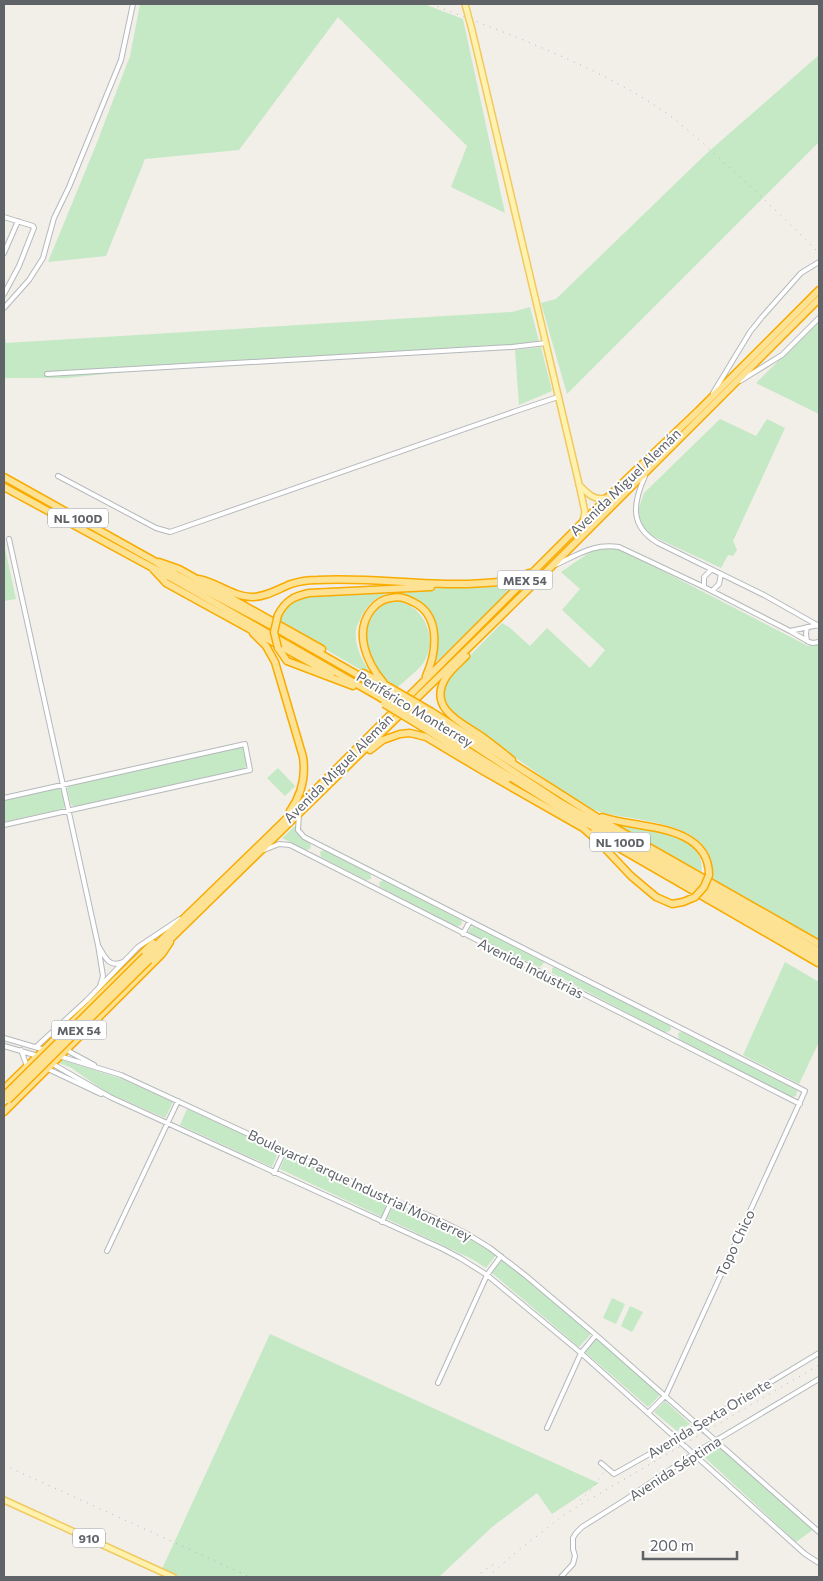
<svg xmlns="http://www.w3.org/2000/svg" width="823" height="1581" viewBox="0 0 823 1581" font-family="Commissioner,sans-serif">
<rect width="100%" height="100%" fill="#f1efe8"/>
<path fill="#c5e8c5" d="M140,4H424L463,19L505,213L451,187L467,146L338,17L239,150L145,159L106,256L48,262L96,145L130,56Z
M819,55V142L567,394L541,303L556,299L707,153Z
M530,307L539,341L510,345L183,366L66,378H4V331L6,343L512,312Z
M819,321V414L756,383Z
M541,347L552,391L519,405L515,350Z
M720,419L756,436L767,419L785,428L733,541L737,550L733,556L728,555L721,568L650,535L644,528L640,519L638,511L644,493Z
M4,544L16,599L4,601Z
M610,547L628,553L808,646L819,643V940L712,879C719,822 642,822 604,813C595,811 587,807 579,803L453,713C444,701 441,693 447,679L502,623L509,627L530,646L547,628L590,668L605,650L562,610L580,589L561,572L593,550Z
M523,578L429,669C435,653 435,648 433,631C433,623 432,616 428,609C426,606 422,604 419,602C396,585 370,594 360,620C358,623 356,627 356,631C354,648 364,663 373,677L279,622C284,607 291,602 305,597C351,594 397,591 443,588C470,586 497,589 523,578Z
M396,601C423,604 439,638 424,662C420,669 403,682 396,689C366,668 345,610 396,601Z
M241,747L244,749L247,764L244,770L78,807L71,805L67,788L69,786Z
M278,768L295,786L285,796L267,778Z
M62,787C63,794 68,804 63,809L4,822V799Z
M605,821C628,826 675,832 692,846C701,853 703,865 701,875Z
M295,826H297L299,835L309,842L311,845L310,849L306,850L282,838Z
M324,850L369,873L371,875V879L366,880L321,857L320,852Z
M383,880L460,919L462,921L461,925L456,927L380,887L379,883Z
M474,926L541,959L544,962L543,964L540,967L537,966L470,934L469,932L470,928Z
M785,962L819,982V1042L799,1084L743,1055Z
M556,966L669,1025L671,1028L670,1031L664,1032L552,973V968Z
M682,1032L795,1089L797,1091L796,1096L791,1097L679,1039L678,1033Z
M59,1059L122,1079L173,1102L165,1118L106,1092L70,1067L56,1062Z
M187,1109L279,1150L272,1167L180,1125Z
M286,1155L388,1200L382,1217L280,1169Z
M394,1203L461,1233L496,1255L486,1268L472,1259L387,1219Z
M502,1259L591,1334L579,1347L492,1273Z
M612,1298L625,1304L616,1324L603,1318Z
M630,1306L643,1312L632,1332L621,1326Z
M270,1334L594,1481L599,1483L552,1514L537,1493L492,1527L439,1577H180L162,1569Z
M596,1338L661,1394L648,1407L584,1351Z
M665,1401L690,1424L677,1431L654,1412Z
M715,1443L814,1529L796,1542L700,1453Z"/>
<g fill="none" stroke-linecap="round" stroke-linejoin="round">
<defs>
<path id="minor" d="M4,217L33,226L34,228L19,266L4,294
M4,253L18,221
M4,308L29,280L43,258L54,218L69,187L121,60L133,4
M47,374L512,347L546,343
M740,381L782,355L819,318
M713,393L750,332L762,317L801,273L819,262
M58,476L156,528L170,532L516,411L558,397
M645,476C633,503 629,526 658,543L764,595L819,626
M9,539L98,945L103,976L100,986
M555,565C578,555 593,543 619,547L704,587L790,631L809,642L813,643L819,642
M704,587V577L711,570
M712,591L719,584L721,574
M790,631L818,625
M807,641L806,634L807,627
M4,798L245,744L250,770L4,825
M299,814L298,830L304,837L805,1091L666,1395L648,1413
M264,850L279,844L290,845L800,1104
M463,934L470,921
M99,947C105,957 109,968 123,962
M4,1038L45,1050
M4,1046L38,1056
M36,1047L87,1000L138,947L180,919
M67,1048L70,1052L94,1065
M21,1050L27,1066
M59,1056L121,1075L134,1081L350,1181L441,1221L469,1235L490,1248L525,1275L596,1335L819,1532
M51,1063L110,1097L443,1249L460,1258L487,1275L581,1353L805,1554L819,1563
M48,1069L101,1094
M274,1173L284,1151
M382,1222L392,1200
M107,1251L178,1101
M438,1383L487,1275L501,1256
M547,1428L581,1353L596,1335
M601,1463L614,1474L676,1439L819,1353
M561,1577L573,1564L575,1556L573,1549V1538L576,1533L582,1527L625,1500L695,1453L819,1379"/>
<path id="major" d="M472,30L579,484L585,512L583,521
M579,485C588,494 595,502 608,497
M4,1500L173,1577"/>
<path id="highway" d="M4,477L156,562L171,572L270,625L386,691
M4,487L175,580L381,698
M159,562L179,569L322,649
M153,569L166,583L331,674
M198,579C217,582 233,597 252,597C266,597 278,589 291,584C300,581 308,580 317,580C367,577 416,585 466,584C487,583 510,583 529,573
M278,615C285,601 294,596 309,593L431,587
M253,633L266,646L275,662L303,757C306,777 302,794 290,811
M278,648L287,661L353,686
M466,656C459,663 450,670 445,679C428,709 462,723 481,736C492,744 502,752 512,760
M363,673L389,687
M383,682C367,663 353,632 372,609C376,604 383,599 391,598C398,596 406,598 413,602C441,615 437,652 426,676
M432,712L603,821L819,944
M429,716L558,801L819,951
M424,723L558,807L819,957
M422,727L507,780
M370,750L383,740L400,734L410,733L426,737L483,771L583,828L598,841L631,876L656,897L672,904L683,902L695,897
M602,817C637,829 709,823 709,875
M593,833L818,963
M145,956L281,824L609,496L698,411L819,290
M149,960L551,567L819,299
M4,1089L153,943
M4,1112L162,954L170,942"/>
</defs>
<use href="#minor" stroke="#b5b8bc" stroke-width="6"/>
<use href="#major" stroke="#f2c960" stroke-width="8"/>
<use href="#highway" stroke="#f9ab00" stroke-width="9"/>
<use href="#minor" stroke="#fff" stroke-width="4"/>
<use href="#major" stroke="#fff2af" stroke-width="5"/>
<use href="#highway" stroke="#fde293" stroke-width="6"/>
<path stroke="#b6b7b8" stroke-width="1" stroke-dasharray="1 6" stroke-linecap="butt" d="M431,4C510,35 591,63 662,110C682,124 702,142 720,159C754,189 787,221 819,253
M4,1465L250,1577
M580,1500L589,1492L605,1471
M475,1577L494,1564
M488,1577L514,1554L565,1514L819,1365"/>
<defs>
<path id="major-bridge" d="M465,4L472,30"/>
<path id="highway-bridge" d="M278,615L274,632L278,648
M389,687L432,712
M386,691L429,716
M381,698L424,723
M384,704L422,727
M695,897L704,887L709,875
M4,1096L145,956
M8,1100L149,960"/>
</defs>
<use href="#major-bridge" stroke="#f2c960" stroke-width="8" stroke-linecap="butt"/>
<use href="#highway-bridge" stroke="#f9ab00" stroke-width="9" stroke-linecap="butt"/>
<use href="#major-bridge" stroke="#fff2af" stroke-width="5"/>
<use href="#highway-bridge" stroke="#fde293" stroke-width="6"/>
</g>
<g text-anchor="middle" dominant-baseline="central" stroke-width="4" stroke-linejoin="round" paint-order="stroke">
<g fill="#fff" stroke="#8f9295" stroke-width="1">
<rect x="48" y="508.5" width="60" height="19" rx="4"/>
<rect x="497.5" y="570.5" width="55" height="19" rx="4"/>
<rect x="590" y="832.5" width="60" height="19" rx="4"/>
<rect x="51.5" y="1020.5" width="55" height="19" rx="4"/>
<rect x="73" y="1528.5" width="32" height="19" rx="4"/>
</g>
<g font-size="12" font-weight="bold" fill="#5f6368">
<text x="78" y="518">NL 100D</text>
<text x="525" y="580">MEX 54</text>
<text x="620" y="842">NL 100D</text>
<text x="79" y="1030">MEX 54</text>
<text x="89" y="1538">910</text>
</g>
<g font-size="14" fill="#5f6368" stroke="#fff">
<text transform="translate(625 482) rotate(-44)">Avenida Miguel Alemán</text>
<text transform="translate(415 709) rotate(31)">Periférico Monterrey</text>
<text transform="translate(338 768) rotate(-45)">Avenida Miguel Alemán</text>
<text transform="translate(531 968) rotate(27)">Avenida Industrias</text>
<text transform="translate(360 1185) rotate(25)">Boulevard Parque Industrial Monterrey</text>
<text transform="translate(735 1243) rotate(-65)">Topo Chico</text>
<text transform="translate(709 1418) rotate(-31)">Avenida Sexta Oriente</text>
<text transform="translate(675 1468) rotate(-33)">Avenida Séptima</text>
</g>
</g>
<rect width="823" height="1581" fill="none" stroke="#5f6368" stroke-width="10"/>
<path d="M643 1551v8h94v-8" fill="none" stroke="#5f6368" stroke-width="2.5"/>
<text x="650" y="1551" font-size="15" fill="#5f6368" stroke="#ffffff" stroke-width="4" paint-order="stroke">200 m</text>
</svg>
